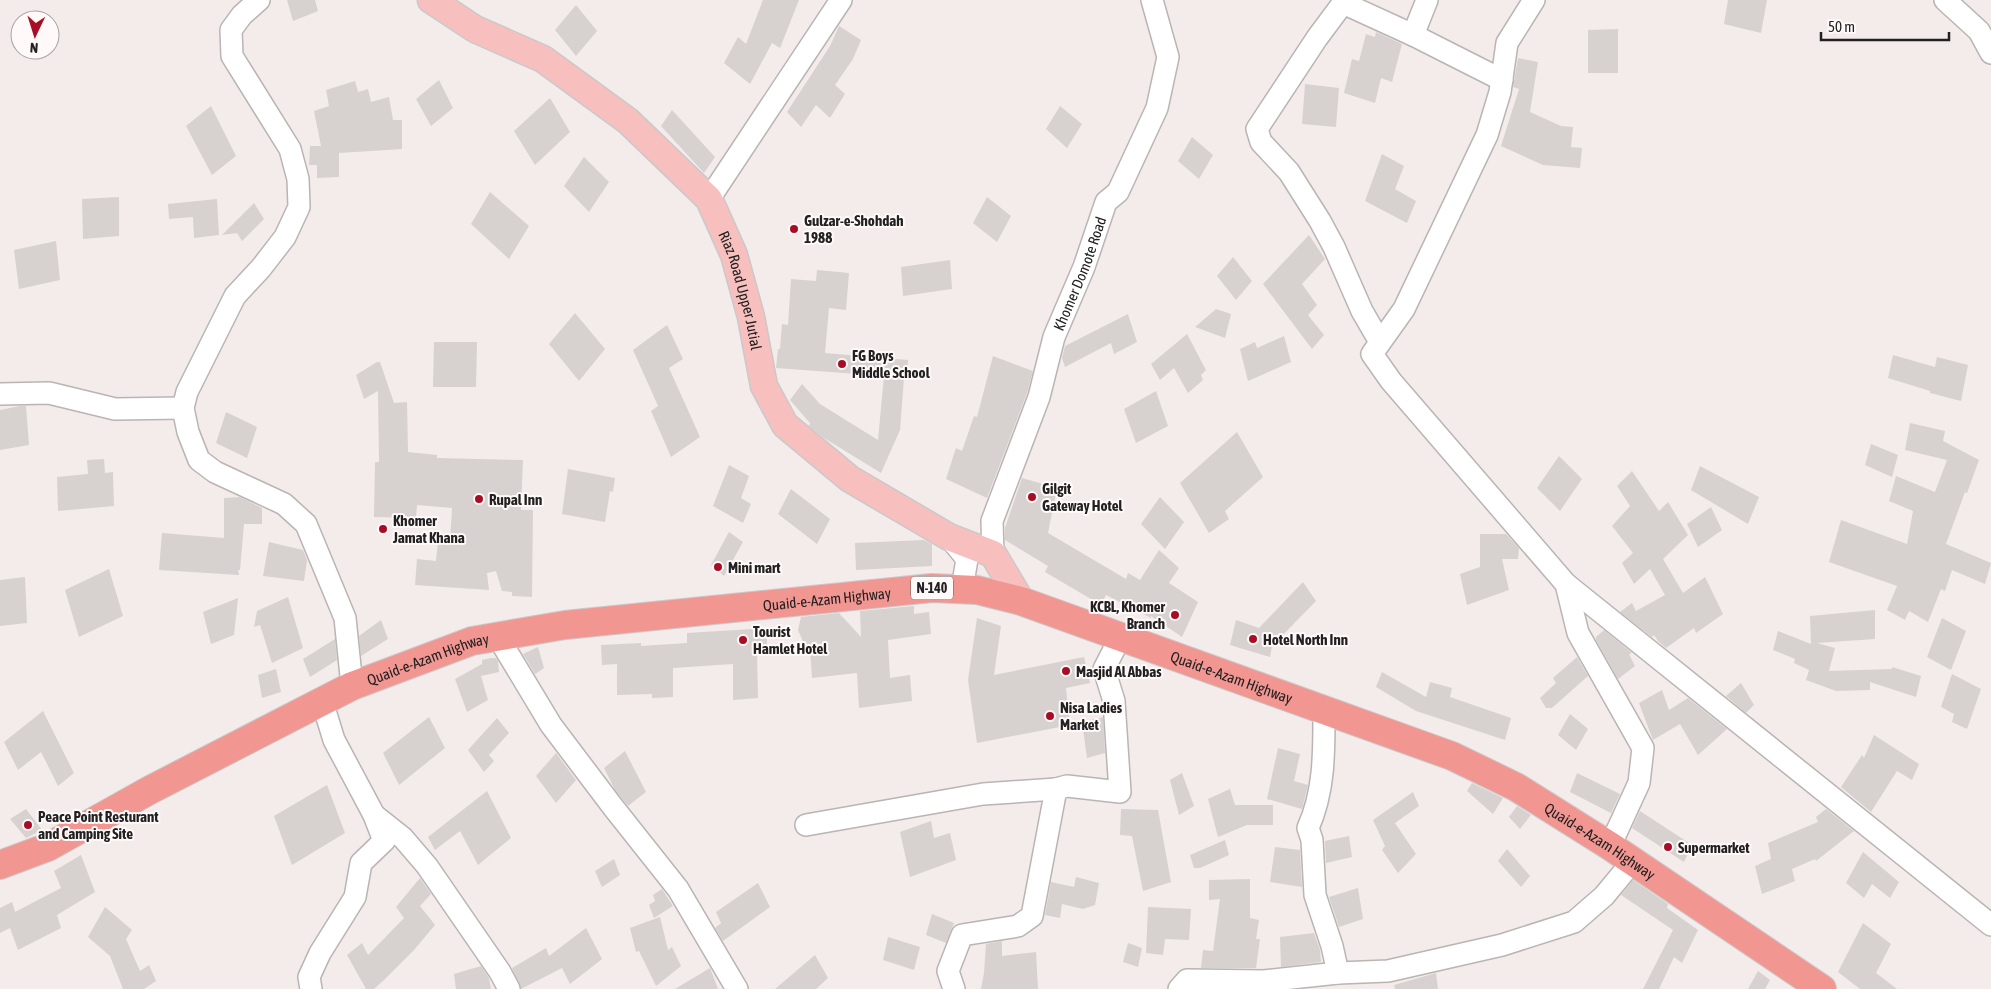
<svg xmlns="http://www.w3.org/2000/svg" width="1991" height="989" viewBox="0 0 1991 989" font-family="'Asap Condensed',sans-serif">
<rect width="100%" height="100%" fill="#f3eceb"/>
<path fill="#d7d1d0" d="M287,0H315L318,11L293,21Z
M763,0H799L780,48L772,43L750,84L724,63L738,37L746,44Z
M1728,0H1767L1761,33L1724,24Z
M576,5L597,31L576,56L555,30Z
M839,26L861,40L853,59L835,85L845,94L830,118L816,105L801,127L787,112L830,46Z
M1618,29V73H1588V30Z
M1376,32L1402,44L1392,82L1381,78L1375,103L1344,93L1352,59L1359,61L1366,34L1375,37Z
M1518,58L1538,62L1530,112L1561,126L1573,127L1571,147L1582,148L1580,168L1543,165L1501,146L1519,89L1513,87Z
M439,80L453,108L431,126L416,99Z
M355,81L358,92L368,89L371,102L389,97L393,120H402V149L339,153V177L317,178V165H309L310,146H321L314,111L329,106L326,90Z
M1305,84L1339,88L1336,127L1302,124Z
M550,98L570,132L535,165L514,131Z
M211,106L236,156L212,175L186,126Z
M1060,106L1082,124L1067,148L1046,129Z
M672,110L715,157L704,173L661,126Z
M1192,137L1213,155L1199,179L1178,161Z
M1382,154L1404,166L1395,189L1416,201L1407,223L1365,201Z
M584,157L609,182L589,212L564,186Z
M490,192L529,226L509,259L471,224Z
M119,197V236L83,239L82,199Z
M987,197L1011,216L997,242L973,223Z
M217,199L219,235L194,238L193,217L169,219L168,204Z
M254,203L264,219L242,241L237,233L222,235Z
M1309,235L1325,259L1302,284L1317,305L1308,315L1324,335L1312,349L1263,284Z
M56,241L60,280L19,289L14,250Z
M1233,257L1252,281L1236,300L1217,276Z
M950,260L952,289L903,296L901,267Z
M817,270L849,273L846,310L829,308L825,353L908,360L907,378H904L900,430L881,473L824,438L809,426L810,423L790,400L802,384L820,404L878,440L884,376L776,368L778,349H780L782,324L788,325L791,279L816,281Z
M1216,309L1231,314L1225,338L1195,327Z
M575,313L605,349L579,381L549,344Z
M1128,314L1137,342L1114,354L1111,343L1065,367L1062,358L1065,346Z
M667,325L683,359L669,368L700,437L671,457L651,411L658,406L633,350Z
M1187,334L1206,370L1201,375L1203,380L1188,393L1174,368L1160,380L1151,364Z
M1284,336L1291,362L1248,381L1240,349L1255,342L1257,348Z
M434,342H477L476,387H433Z
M1893,355L1935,367L1937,357L1968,365L1961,401L1930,393V391L1888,378Z
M993,356L1033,371L1027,393L987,498L946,479L956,448L962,451L974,416L977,417Z
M377,362H380L394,403L407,402L408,452L437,455V458L523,460L521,510H533L532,597L512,596V592L502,591L496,571L487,573L489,590L415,585L417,559L436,561L438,541L450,542L452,508L417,505L416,518L374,517L375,462H379L378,391L364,399L356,375Z
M1156,391L1168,426L1136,443L1124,409Z
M20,406H26L29,445L0,450V410Z
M226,412L257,427L247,458L216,443Z
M1910,423L1945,431L1943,441L1979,460L1967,493L1965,492L1946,544L1991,563L1985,584L1952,570L1945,591L1941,589L1928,622L1909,611L1905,620L1887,610L1897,586L1829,562L1841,520L1907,544L1913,511L1889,501L1896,476L1935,492L1947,460L1905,450Z
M1237,432L1263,477L1225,511L1229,519L1209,533L1180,483Z
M1871,444L1898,455L1892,477L1865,465Z
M1559,456L1582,479L1560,511L1537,488Z
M104,459L105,473L113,472L114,506L58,511L57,477L88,474L87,460Z
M729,465L749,476L741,498L751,504L743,523L713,506Z
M1700,466L1759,497L1748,524L1691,490Z
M568,469L615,478L613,492L610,491L605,522L562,514Z
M1632,471L1659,511L1668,502L1688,535L1663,559L1683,593L1705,577L1723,614L1696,633L1694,628L1666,648L1658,641L1654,635L1652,637L1620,612L1632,603L1636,611L1665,595L1650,569L1634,584L1622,563L1633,553L1612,526L1630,506L1617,486Z
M1022,478L1057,488L1048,533L1126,579L1128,573L1140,580L1159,550L1179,568L1169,583L1198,602L1182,637L1151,616V618L1106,595L1101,605L1045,572L1048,566L1005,540V528Z
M791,489L830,519L817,544L778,514Z
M240,497L262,508V524H244L240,570H238L239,575L159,570L162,533L224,538V498Z
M1160,497L1184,522L1165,549L1141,524Z
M1711,507L1722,530L1698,547L1687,524Z
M729,532L743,542L724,576L711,565Z
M1480,534H1506L1519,548L1518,559H1502L1509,590L1467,605L1460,574L1480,567Z
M924,540L932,544V566L856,570L855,543Z
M269,542L303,550L307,560L304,581L263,576Z
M109,569L123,616L79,637L65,590Z
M25,577L27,623L0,626V580Z
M1303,582L1316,601L1272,646L1270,657L1230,645L1236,620L1259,628Z
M288,597L303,648L272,663L260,625L254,627L257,611Z
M238,598L234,635L211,644L203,612Z
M914,606V614L929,612L931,634L888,640L890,678L910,675L912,701L859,708L857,673L812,678L810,648L804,644L798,630L801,617L839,613L861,637L860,611Z
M1875,610V639L1817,643L1835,648L1829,671L1892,669V667L1921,676L1916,697L1870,682V690L1836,691L1806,680L1809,670L1794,663L1795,659L1773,650L1778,631L1811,644L1810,616Z
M977,618L1001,626L994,675L1084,657L1090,683L1066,688L1070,725L977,743L968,680Z
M1942,618L1966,631L1951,670L1927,657Z
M381,620L388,639L361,656L359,636Z
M767,628V649L757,650L758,698L733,700V664L673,668V697L652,698V694L617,695V664L602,665L601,645L641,643V646L687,643V633Z
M1604,630L1632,653L1629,654L1635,666L1618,679L1596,640V637Z
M335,639L337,660L310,677L303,659Z
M538,647L544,668L535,674L523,654Z
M1577,657L1588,676L1552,708H1546L1540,698L1556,683L1553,678Z
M491,658H496L498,661L499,672L481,676L488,700L467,712L455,679L482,664V660Z
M276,669L281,692L262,698L258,675Z
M1382,672L1426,697L1430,682L1452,688L1450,697L1511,718L1505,740L1416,711L1376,687Z
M1952,674L1981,689L1967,729L1952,722L1954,714L1941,707Z
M1741,683L1754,705L1746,713L1726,696Z
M1662,690L1669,710L1688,698L1727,729L1698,755L1680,724L1653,740L1639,703Z
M43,711L74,773L58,786L41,752L18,770L4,742Z
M1570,714L1588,729L1576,750L1558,735Z
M429,717L445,748L399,785L383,753Z
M1103,717L1105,753L1087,758L1082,722Z
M497,718L509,733L489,755L494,761L484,772L468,750Z
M1874,735L1919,764L1912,780L1897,771L1871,812L1841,787L1862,755L1864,758Z
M1278,748L1300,754L1294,781L1308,785L1302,809L1267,799Z
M625,751L646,792L628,806L615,790L604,768Z
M556,753L576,780L556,803L536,776Z
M1182,773L1194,806L1179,815L1170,780Z
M1577,773L1620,794L1611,813L1570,792Z
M1472,783L1503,798L1493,814L1467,791Z
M327,785L345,833L292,865L274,816Z
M1230,789L1235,805H1273V825H1247L1218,837L1208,799Z
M487,791L511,838L478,865L460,831L435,850L428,837Z
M1413,792L1419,806L1395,823L1416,854L1398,873L1382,850L1385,846L1373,820Z
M1517,806L1531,815L1520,829L1509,817Z
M26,809L42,830L26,838L10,819Z
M1121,809L1158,810L1171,882L1143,891L1132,836L1120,835Z
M1826,809L1854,831L1816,861L1815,859L1792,869L1795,881L1762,894L1755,866L1771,859L1768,843L1818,822L1816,817Z
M1640,811L1692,845L1684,862L1632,828Z
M931,821L934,838L950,833L956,860L910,877L900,832Z
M1349,836L1352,857L1326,863L1325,841Z
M1225,840L1229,855L1200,868H1194L1190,855Z
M1275,847L1300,850L1302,887L1270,882Z
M1507,849L1530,876L1521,887L1498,861Z
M1863,852L1899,882L1890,898L1872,884L1864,898L1846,883Z
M81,855L95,892L57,915L61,928L18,950L10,928L0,933V908L12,902L15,912L61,888L54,871Z
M614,859L620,875L602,887L595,871Z
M1076,877L1099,883L1095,905L1083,909L1062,904L1060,918L1045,915L1051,882L1074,887Z
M420,878L431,894L420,906L435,925L414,950L385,979L374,989H366L347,955L362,943L368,955L404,918L396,907Z
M1250,879V918L1259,920L1256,939H1260L1256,968H1201L1203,950L1213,951L1220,899L1209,900V880Z
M1633,880L1668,904L1667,908L1698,930L1682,963L1674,957L1659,989H1643L1673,930L1621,895Z
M758,883L770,907L723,941L715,928L721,923L716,912Z
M1358,888L1363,919L1339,927L1329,897Z
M662,889L673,906L654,918L649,905L655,901L653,895Z
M105,907L132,930L126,939L140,971L149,965L156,981L144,989H123L110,956L88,937Z
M1148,907L1191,909L1189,940L1165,939L1163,955L1146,953Z
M932,914L954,923L946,943L926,935Z
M660,917L668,950L672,947L681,966L656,986L639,951L636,952L630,928Z
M1863,923L1891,944L1876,973L1897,989H1860L1838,972Z
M586,928L602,959L570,984L562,968L521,989L512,968L546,948L549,956Z
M1314,933L1320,950L1321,962L1281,967L1280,937Z
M888,937L920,947L914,970L883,960Z
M1002,941V956L1036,952L1038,989H981L984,973L986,944Z
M1128,943L1142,948L1138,967L1123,962Z
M815,955L828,978L816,989H775Z
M481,966L489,978L491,989H456L454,974Z
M710,968L718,989H675Z
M1758,971L1770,980L1765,989H1748Z
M1436,973L1438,989H1395L1394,985Z"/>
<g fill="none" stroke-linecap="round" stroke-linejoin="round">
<defs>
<g id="minor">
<path d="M259,0L242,15L231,30L232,56L290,149L298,179L299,207L285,237L261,268L235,296L187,392L183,408L188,432L199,460L215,472L284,504L306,524L345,618L352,686"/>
<path d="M1534,0L1507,43L1500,92L1487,135L1404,309L1372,354L1391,381L1566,584L1578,633L1643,748L1639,783L1610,846"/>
<path d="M1945,0L1979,31L1991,53"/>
<path d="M1413,35L1427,0"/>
<path d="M709,199L841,0"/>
<path d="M1380,342L1362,311L1334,247L1320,221L1289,172L1261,142L1257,129L1317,38L1343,3L1413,35L1502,80"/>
<path d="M0,394L49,393L115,409L183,408"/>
<path d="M949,537L967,559L962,589"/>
<path id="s1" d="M993,554L992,521L1039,397L1054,337L1084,267L1106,202L1118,192L1157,108L1168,57L1152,0"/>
<path d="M1566,584L1991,925"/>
<path d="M498,637L551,725L613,807L678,889L737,989"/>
<path d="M1324,709C1324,750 1325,790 1308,828L1312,840L1315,895L1332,946L1338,973"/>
<path d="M374,815L403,838L427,866L500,972L509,989"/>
<path d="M806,825L983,794L1056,789"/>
<path d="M311,989L309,977L320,953L355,897L361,863L384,841L374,815L334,740L322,701"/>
<path d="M954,989L948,971L962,935L1018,926L1032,916L1056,789L1067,786L1120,792L1114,701L1104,669L1121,636"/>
<path d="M1179,989L1187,980L1264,981L1338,973L1388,971L1502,945L1574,922L1604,896L1633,861"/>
</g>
<g id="major">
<path id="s2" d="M431,0L475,29L543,59L628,121L709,199L734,255L751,317L764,386L785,425L850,479L949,537L993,554L1021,601"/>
</g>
<g id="highway">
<path id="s3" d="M0,865L48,847L150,790L352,686L472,641L565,625L932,588L977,590L1021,601L1452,756L1516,787L1610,846L1822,989"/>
</g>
</defs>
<use href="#minor" stroke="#bab4b3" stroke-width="24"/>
<use href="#major" stroke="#cac9c9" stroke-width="29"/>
<use href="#highway" stroke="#cac9c9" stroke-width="30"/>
<use href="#minor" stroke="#fff" stroke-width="21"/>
<use href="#major" stroke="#f7c0be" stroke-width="26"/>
<use href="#highway" stroke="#f29692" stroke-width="28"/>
</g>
<g fill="#a70e25" stroke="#fff9f9" stroke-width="2">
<circle cx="794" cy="229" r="5"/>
<circle cx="842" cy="364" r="5"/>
<circle cx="1032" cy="497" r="5"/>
<circle cx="479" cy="499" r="5"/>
<circle cx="383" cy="529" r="5"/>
<circle cx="718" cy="567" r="5"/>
<circle cx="1175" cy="615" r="5"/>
<circle cx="1253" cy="639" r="5"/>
<circle cx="743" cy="640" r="5"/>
<circle cx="1066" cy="671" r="5"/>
<circle cx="1050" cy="716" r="5"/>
<circle cx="28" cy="825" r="5"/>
<circle cx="1668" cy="847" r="5"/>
</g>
<g text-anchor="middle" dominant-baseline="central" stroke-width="4" stroke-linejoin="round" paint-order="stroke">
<rect fill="#fff9f9" stroke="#646161" stroke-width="1" x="911" y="576.5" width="42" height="23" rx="4"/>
<g font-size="14" font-weight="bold" fill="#222020">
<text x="932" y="588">N-140</text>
</g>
<g font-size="15" font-weight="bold" fill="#222020" stroke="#fff9f9" text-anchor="start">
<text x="804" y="220">Gulzar-e-Shohdah<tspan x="804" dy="17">1988</tspan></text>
<text x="852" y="355">FG Boys<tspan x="852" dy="17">Middle School</tspan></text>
<text x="1042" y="488">Gilgit<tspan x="1042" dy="17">Gateway Hotel</tspan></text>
<text x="489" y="499">Rupal Inn</text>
<text x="393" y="520">Khomer<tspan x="393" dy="17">Jamat Khana</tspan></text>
<text x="728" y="567">Mini mart</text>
<text x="1165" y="606" text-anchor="end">KCBL, Khomer<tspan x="1165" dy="17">Branch</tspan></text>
<text x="753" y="631">Tourist<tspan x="753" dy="17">Hamlet Hotel</tspan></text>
<text x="1263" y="639">Hotel North Inn</text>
<text x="1076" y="671">Masjid Al Abbas</text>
<text x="1060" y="707">Nisa Ladies<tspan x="1060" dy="17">Market</tspan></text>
<text x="38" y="816">Peace Point Resturant<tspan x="38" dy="17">and Camping Site</tspan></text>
<text x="1678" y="847">Supermarket</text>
</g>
<g font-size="15" fill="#222020" stroke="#fff9f9">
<text stroke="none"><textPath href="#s1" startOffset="296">Khomer Domote Road</textPath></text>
<text stroke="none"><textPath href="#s2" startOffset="442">Riaz Road Upper Jutial</textPath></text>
<text stroke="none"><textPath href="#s3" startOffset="881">Quaid-e-Azam Highway</textPath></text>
<text stroke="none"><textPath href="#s3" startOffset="476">Quaid-e-Azam Highway</textPath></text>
<text stroke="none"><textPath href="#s3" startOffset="1301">Quaid-e-Azam Highway</textPath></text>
<text stroke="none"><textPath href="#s3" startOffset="1706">Quaid-e-Azam Highway</textPath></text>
</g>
</g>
<g transform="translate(35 35) rotate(184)"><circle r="24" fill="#fff9f9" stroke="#a7a2a2"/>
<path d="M0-4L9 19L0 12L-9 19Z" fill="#a70e25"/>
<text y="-8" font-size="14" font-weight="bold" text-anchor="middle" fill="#222020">N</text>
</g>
<path d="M1821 32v8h128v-8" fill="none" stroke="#222020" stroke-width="2.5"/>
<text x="1828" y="32" font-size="15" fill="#222020" stroke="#fff9f9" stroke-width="4" paint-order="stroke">50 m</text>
</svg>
